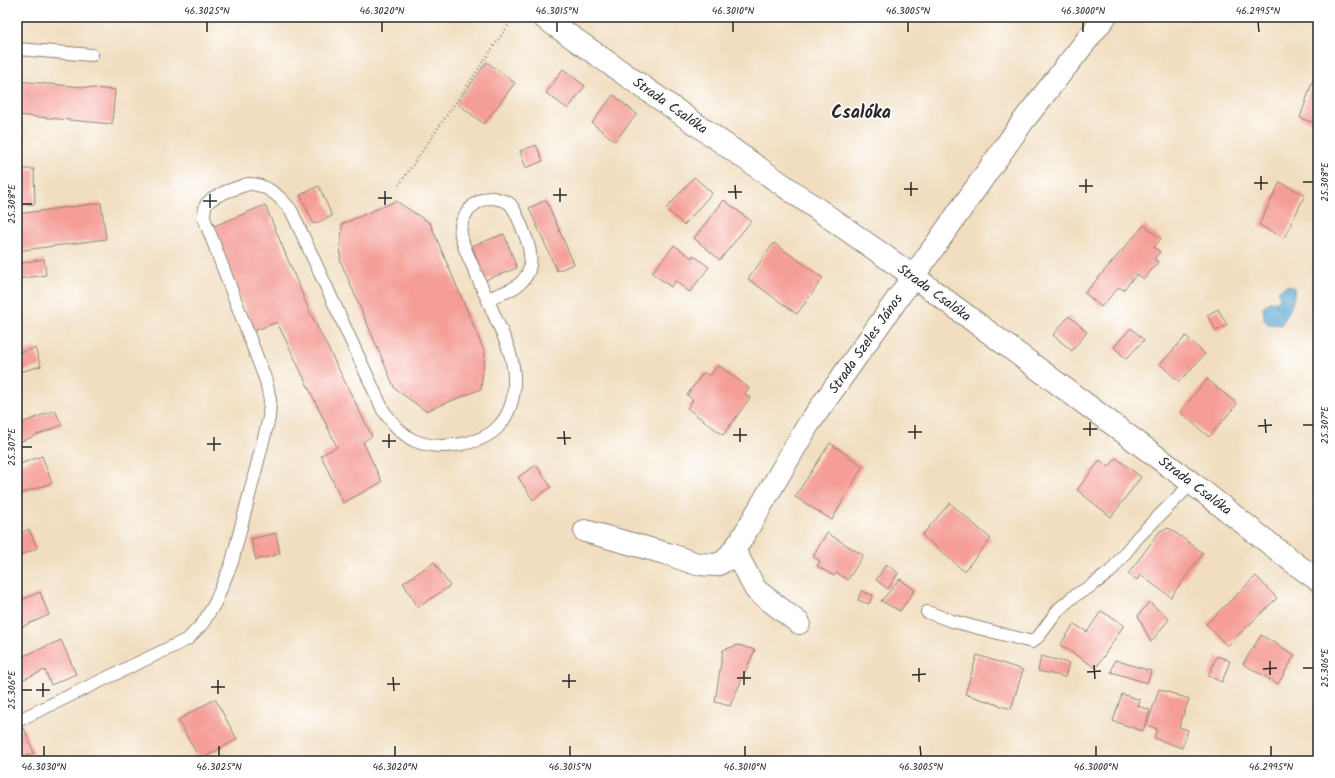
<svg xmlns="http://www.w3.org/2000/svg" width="1335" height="778" viewBox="0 0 1335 778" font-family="Kalam,sans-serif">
<rect width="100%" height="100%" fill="#fff"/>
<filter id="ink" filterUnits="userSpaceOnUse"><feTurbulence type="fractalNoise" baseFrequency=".025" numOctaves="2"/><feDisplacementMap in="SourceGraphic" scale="8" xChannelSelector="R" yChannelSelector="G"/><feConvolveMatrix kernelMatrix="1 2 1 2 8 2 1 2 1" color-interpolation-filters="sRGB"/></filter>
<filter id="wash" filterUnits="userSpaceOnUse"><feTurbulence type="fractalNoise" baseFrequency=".012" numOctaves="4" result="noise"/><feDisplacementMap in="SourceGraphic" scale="16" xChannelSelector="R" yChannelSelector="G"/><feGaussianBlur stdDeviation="0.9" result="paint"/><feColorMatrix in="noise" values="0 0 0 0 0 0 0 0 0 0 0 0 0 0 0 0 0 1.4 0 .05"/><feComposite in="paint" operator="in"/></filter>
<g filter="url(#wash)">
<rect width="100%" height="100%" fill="#f1dec0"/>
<path fill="#52a4cd" stroke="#3e687c" d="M1289,285L1294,288C1296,299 1288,316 1281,325L1268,324L1264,320L1263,307L1269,302L1278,301L1280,297L1278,291L1283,287Z"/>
<g id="blocks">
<path fill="#f59e97" d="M487,62L515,83L484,124L457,103Z
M563,69L585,86L568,109L546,93Z
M1315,74L1318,75V124L1300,118Z
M17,81L115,90L112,124L17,115Z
M613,95L637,114L615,141L592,123Z
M536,145L543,161L526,168L520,151Z
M17,169H34L35,204L17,205Z
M694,177L712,193L684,225L666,209Z
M1280,182L1305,195L1284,238L1259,225Z
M319,186L332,216L314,224L300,195Z
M546,200L574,264L557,271L529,208Z
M724,200L751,221L720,260L694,238Z
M396,201L430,223L485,353L481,389L426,411L395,389L340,260L342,224Z
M101,203L106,239L17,251V214Z
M265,205L309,310L372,436L363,442L382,482L343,503L321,455L337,447L277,322L254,331L212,227Z
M1144,225L1161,239L1154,247L1160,252L1154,259L1158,262L1144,279L1137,274L1123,290L1119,287L1101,307L1085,293Z
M504,234L517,268L485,280L472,246Z
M774,243L823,278L797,314L748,279Z
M674,245L692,258L693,255L709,267L690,292L675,281L671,287L652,273Z
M44,259L46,275L17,279V264Z
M1218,309L1227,325L1216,331L1207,315Z
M1069,316L1087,332L1072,351L1053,335Z
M1131,328L1144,340L1126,359L1114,347Z
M1186,336L1205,354L1179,382L1160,364Z
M35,348L41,366L17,373V353Z
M718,365L749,388L745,394L750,398L723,435L687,408L693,400L687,395L704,372L710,376Z
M1207,379L1237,404L1209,437L1180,412Z
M55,410L62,425L17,443V425Z
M830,443L863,466L832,520L795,497Z
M42,456L52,483L17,495V465Z
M1116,458L1141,477L1111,517L1077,490L1100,460L1109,467Z
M536,465L551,487L533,500L518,477Z
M950,503L991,539L964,571L922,535Z
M1169,528L1203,553L1171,597L1140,575L1137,580L1128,574L1160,531Z
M29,529L37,548L17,557V535Z
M276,533L280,554L256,560L251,539Z
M827,533L863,555L848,580L837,573L834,576L817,566L820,561L813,556Z
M434,562L450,586L418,607L403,583Z
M886,564L898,573L888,589L876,580Z
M1256,576L1277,598L1227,646L1206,624Z
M900,579L915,590L900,611L881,601Z
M861,591L873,595L869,604L858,600Z
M40,592L49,615L17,629V602Z
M1149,602L1169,619L1151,642L1138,616Z
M1101,611L1124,625L1096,668L1060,645L1074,624L1087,632Z
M1261,635L1295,655L1278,684L1243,664Z
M61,640L76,674L51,685L45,670L17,682V659Z
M738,645L755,650L730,706L715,702L723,650Z
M977,655L1023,670L1011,709L965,694Z
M1041,656L1069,663L1065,677L1038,671Z
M1217,656L1230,661L1222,682L1208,676Z
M1115,660L1151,671L1147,683L1111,672Z
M1159,689L1189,699L1179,727L1188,730L1182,748L1154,738L1157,729L1147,725Z
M1122,694L1140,700L1138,706L1150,710L1143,731L1113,721Z
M215,699L237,739L200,760L178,720Z
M24,728L34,753L17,760V731Z"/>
</g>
</g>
<g filter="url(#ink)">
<use href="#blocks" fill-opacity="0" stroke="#8e8476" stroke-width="1"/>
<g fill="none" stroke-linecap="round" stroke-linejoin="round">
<defs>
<path id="service" d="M17,49L92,55
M927,612L952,621L1032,642L1039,636L1059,609L1074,596L1091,586L1110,572L1138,537L1192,483
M17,721L188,639L203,623L215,603L232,562L269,418L270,400L266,381L204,218C204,214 204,209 206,205C211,195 237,188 248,184C266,183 280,197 291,210L383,410C391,421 400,433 413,440C436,451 480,446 498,427C510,414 515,396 514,379C514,357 505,339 496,319C489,302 481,286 474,269C469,258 463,247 461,235C458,218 475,197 493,198C498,199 506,200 510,204C516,210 530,245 530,254C531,263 530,272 524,279C516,290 499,294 487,299"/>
<path id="minor" d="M543,17L913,276L1192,483L1297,565L1318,580
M585,531L668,554L697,564L717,565L726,560L741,540L808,425L1024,120L1105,17
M734,550L756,590L799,623"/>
</defs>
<use href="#service" stroke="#8e8476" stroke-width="14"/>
<use href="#minor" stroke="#8e8476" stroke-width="24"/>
<path stroke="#8e8476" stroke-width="2.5" stroke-dasharray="1 3" stroke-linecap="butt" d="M399,185L514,17"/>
<use href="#service" stroke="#fff" stroke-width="12"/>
<use href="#minor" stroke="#fff" stroke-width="22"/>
</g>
</g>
<path fill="none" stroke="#2b2b2b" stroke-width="1.5" d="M207,22V32M382,22V32M557,22V32M733,22V32M908,22V32M1083,22V32M1258,22L1259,32M1261,176V190M1086,179V193M911,182V196M1303,182H1313M1254,183H1268M735,185L736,199M1079,186H1093M560,188V202M904,189H918M385,191V205M728,192H742M210,194V208M553,195H567M378,198H392M203,201H217M22,204H32M1265,419L1266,433M1090,422V436M915,425V439M1303,425H1313M1258,426L1272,425M740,428V442M1083,429H1097M564,431L565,445M908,432H922M389,434V448M733,435H747M214,437V451M557,438H571M382,441H396M207,444H221M22,447H32M1270,661V675M1094,665L1095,679M919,668V682M1303,668H1313M1263,669L1277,668M744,671V685M1087,672L1101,671M569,674V688M912,675L926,674M393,677L394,691M737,678H751M218,680V694M562,681H576M43,683V697M387,684H400M211,687H225M22,690H32M36,690H50M44,746V756M219,746V756M395,746V756M570,746V756M745,746V756M920,746L921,756M1096,746V756M1271,746V756"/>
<g text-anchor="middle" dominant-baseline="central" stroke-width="3.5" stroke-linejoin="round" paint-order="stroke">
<g font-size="14" fill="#2b2b2b" stroke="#fff">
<text transform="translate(670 106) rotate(35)">Strada Csalóka</text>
<text transform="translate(934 293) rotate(36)">Strada Csalóka</text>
<text transform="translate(866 344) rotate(-55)">Strada Szeles János</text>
<text transform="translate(1195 486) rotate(37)">Strada Csalóka</text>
</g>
<g font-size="18" font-weight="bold" fill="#2b2b2b" stroke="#fff">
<text x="861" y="113">Csalóka</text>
</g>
</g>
<rect width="1335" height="778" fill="none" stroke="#fff" stroke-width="44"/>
<rect x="22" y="22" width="1291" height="734" fill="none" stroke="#2b2b2b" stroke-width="1.5"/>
<g font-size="10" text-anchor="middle" fill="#2b2b2b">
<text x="207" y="14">46.3025°N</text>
<text x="382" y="14">46.3020°N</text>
<text x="557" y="14">46.3015°N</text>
<text x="733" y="14">46.3010°N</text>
<text x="908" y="14">46.3005°N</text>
<text x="1083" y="14">46.3000°N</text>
<text x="1258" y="14">46.2995°N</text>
<text transform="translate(1324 182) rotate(-90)" y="4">25.308°E</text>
<text transform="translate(11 204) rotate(-90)" y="4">25.308°E</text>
<text transform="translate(1324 425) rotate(-90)" y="4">25.307°E</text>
<text transform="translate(11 447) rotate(-90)" y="4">25.307°E</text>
<text transform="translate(1324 668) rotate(-90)" y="4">25.306°E</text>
<text transform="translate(11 690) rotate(-90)" y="4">25.306°E</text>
<text x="44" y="770">46.3030°N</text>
<text x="219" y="770">46.3025°N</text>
<text x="395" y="770">46.3020°N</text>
<text x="570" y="770">46.3015°N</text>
<text x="745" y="770">46.3010°N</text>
<text x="921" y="770">46.3005°N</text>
<text x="1096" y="770">46.3000°N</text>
<text x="1271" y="770">46.2995°N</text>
</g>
</svg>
